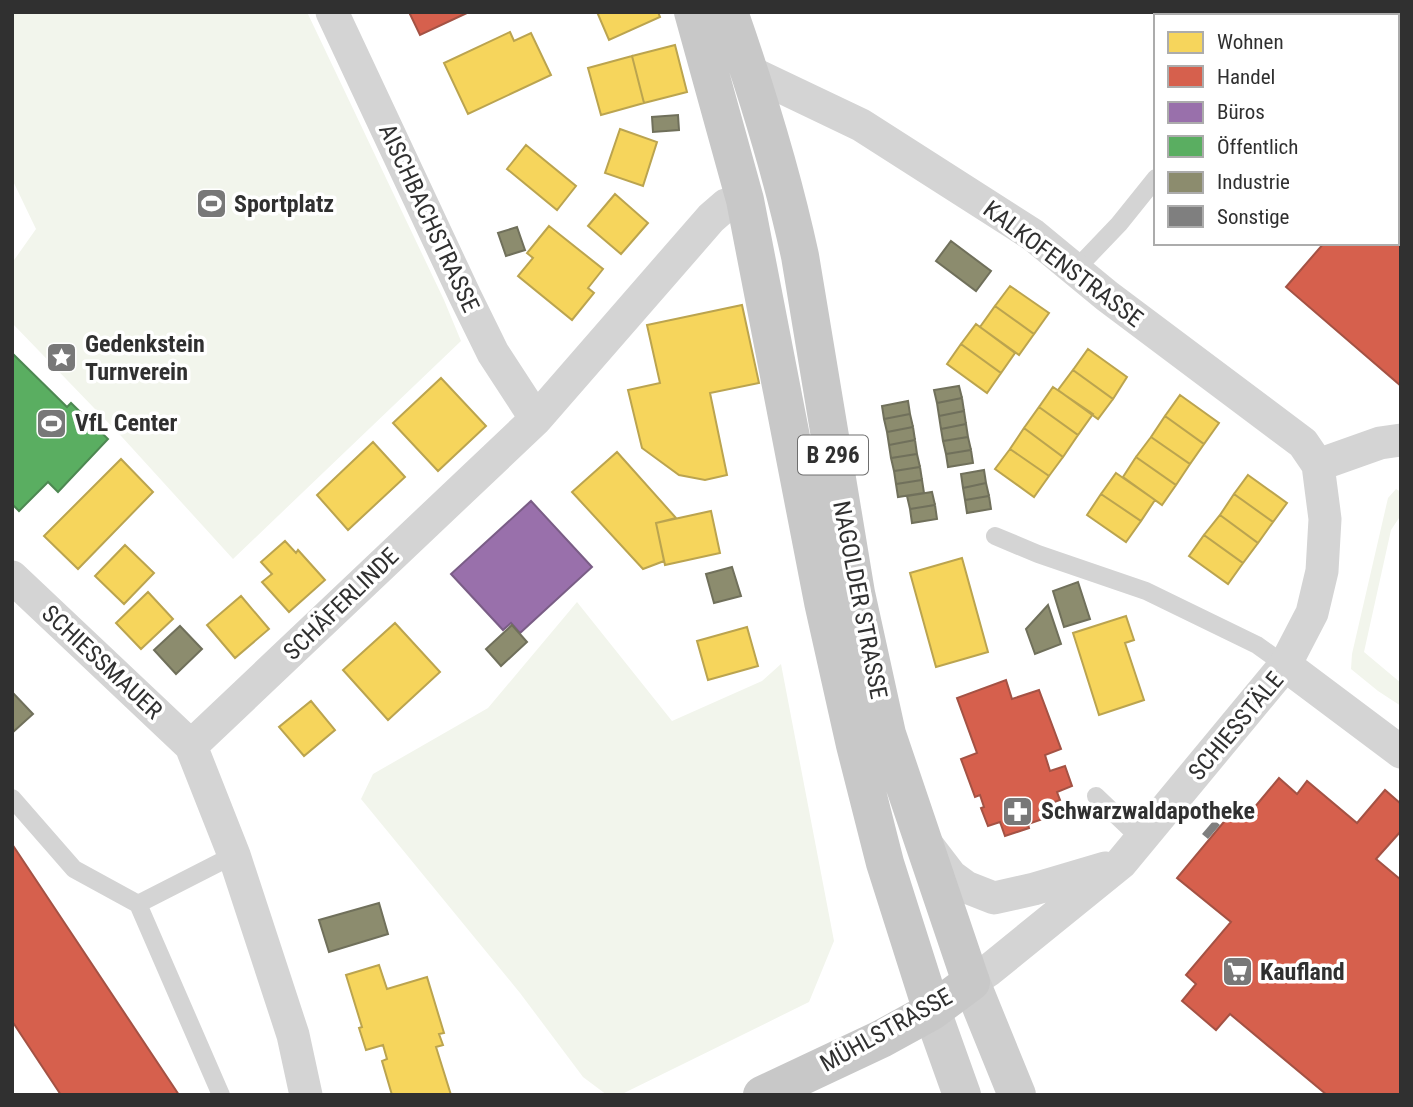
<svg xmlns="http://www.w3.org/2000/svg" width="1413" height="1107" viewBox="0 0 1413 1107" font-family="'Roboto Condensed',sans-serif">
<rect width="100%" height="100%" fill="#fff"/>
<path fill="#f2f5ec" d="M12,12H307L444,300L461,341L233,559L122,437L12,323V263L36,229L12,179Z
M1396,489L1401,492V515L1391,530L1364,652L1401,683V706L1378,691L1351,669L1352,654L1388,498Z
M577,602L672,721L762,681L781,664L834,941L809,1002L620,1095H607L583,1077L520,993L361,799L373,774L488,708Z"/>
<path fill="#f6d55c" stroke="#bba44f" stroke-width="2" d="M597,12H658L660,17L609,40Z
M510,32L514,41L531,33L551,75L468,114L444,63Z
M675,45L687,92L644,103L632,56Z
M632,56L644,103L601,115L588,68Z
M620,129L657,142L643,186L605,173Z
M526,145L576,186L557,210L507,169Z
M615,194L648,223L621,254L588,226Z
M549,226L603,269L588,288L594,293L572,320L518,276L533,258L527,253Z
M1010,286L1049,313L1034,334L995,306Z
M742,305L759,383L710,393L727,475L705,480L679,475L642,448L628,390L660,383L647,325Z
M995,306L1034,334L1019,355L980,327Z
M976,324L1015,353L1001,373L961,344Z
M961,344L1001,373L987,393L947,364Z
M1088,349L1127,377L1113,399L1073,370Z
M1073,370L1113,399L1098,419L1058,390Z
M441,378L486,426L438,471L393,423Z
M1053,387L1093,414L1078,435L1039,407Z
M1180,395L1219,423L1204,444L1165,416Z
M1039,407L1078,435L1063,457L1024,428Z
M1165,416L1204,444L1190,464L1151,437Z
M1024,428L1063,457L1049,476L1010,449Z
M1151,437L1190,464L1176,485L1136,457Z
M373,442L405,477L348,530L317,495Z
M1010,449L1049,476L1034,497L995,469Z
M617,452L676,518L656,523L664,561L643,569L572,492Z
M1136,457L1176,485L1162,505L1123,477Z
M121,459L153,492L78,569L44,536Z
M1116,473L1155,500L1141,521L1101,494Z
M1248,475L1287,503L1273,522L1234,494Z
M1101,494L1141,521L1126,542L1087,515Z
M1234,494L1273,522L1258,543L1220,515Z
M711,511L720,553L665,565L656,523Z
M1220,515L1258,543L1243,563L1204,535Z
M1204,535L1243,563L1228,584L1189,556Z
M285,541L296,553L298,550L325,580L289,612L262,582L272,574L261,562Z
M125,545L154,573L124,604L95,576Z
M962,558L988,652L936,667L910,573Z
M148,592L173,619L141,649L116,623Z
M241,596L269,629L235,658L207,625Z
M1126,616L1134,640L1125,643L1144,700L1099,715L1073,633Z
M395,623L440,672L388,720L343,670Z
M747,627L758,666L708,680L697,641Z
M311,701L335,730L304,756L279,727Z
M379,965L387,989L427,977L444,1033L439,1034L443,1045L436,1047L451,1095H392L382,1061L387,1059L383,1045L366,1050L359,1028L362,1027L346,975Z"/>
<path fill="#d6604d" stroke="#a45244" stroke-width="2" d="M409,12H469L420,35Z
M1397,95L1401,98V386L1286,287L1324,243H1397Z
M1006,680L1012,699L1039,690L1061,749L1045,755L1050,771L1065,766L1072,786L1057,792L1060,800L1041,807L1046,818L1028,824L1029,828L1005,836L1000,822L988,826L981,808L984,807L980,795L975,797L961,759L977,753L957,698Z
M1279,778L1297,794L1307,781L1357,823L1385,790L1401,804V831L1376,859L1401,880V1095H1327L1230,1014L1216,1030L1182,1001L1196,984L1186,975L1231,922L1177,878L1238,805L1249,814Z
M12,844L179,1095H61L12,1021Z"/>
<path fill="#9970ab" stroke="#7a5d86" stroke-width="2" d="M531,501L592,567L520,633L511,623L503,630L451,574Z"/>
<path fill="#5aae61" stroke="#4d8852" stroke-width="2" d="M12,353L67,407L71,403L108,439L58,492L48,482L19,511L12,504Z"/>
<path fill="#8c8c6e" stroke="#70705b" stroke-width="2" d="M678,115L679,130L653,132L652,117Z
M517,227L525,250L506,256L498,233Z
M951,241L991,271L976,291L936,261Z
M959,386L962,398L937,403L934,390Z
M962,398L964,411L939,416L937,403Z
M908,401L910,414L884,419L882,406Z
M964,411L966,424L941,429L939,416Z
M910,414L913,427L887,432L884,419Z
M966,424L968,437L943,441L941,429Z
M913,427L915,440L889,445L887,432Z
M968,437L971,450L946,454L943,441Z
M915,440L917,454L891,458L889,445Z
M971,450L973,463L948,467L946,454Z
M917,454L920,467L894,471L891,458Z
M920,467L922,480L896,484L894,471Z
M984,470L986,483L963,488L961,474Z
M922,480L924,493L898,497L896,484Z
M986,483L989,496L965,500L963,488Z
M932,492L935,505L910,509L907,496Z
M989,496L991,509L967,513L965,500Z
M935,505L937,519L912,523L910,509Z
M732,567L741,596L714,603L706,574Z
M1078,582L1090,619L1064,627L1053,591Z
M1048,605L1061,644L1035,654L1026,629Z
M512,625L527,642L501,666L486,649Z
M180,626L202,649L176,674L154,650Z
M12,692L33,714L12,733Z
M379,903L388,934L329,952L319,920Z"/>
<path fill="#7f7f7f" d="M1214,820L1220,825L1208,839L1202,834Z"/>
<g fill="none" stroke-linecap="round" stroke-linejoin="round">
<path stroke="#d4d4d4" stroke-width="18" d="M1318,12L1323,16
M1291,16L1294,12
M1397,41L1401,42
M1075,270L1119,224L1156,178
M995,536L1038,554L1146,591L1257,645L1285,665
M1096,796L1141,839
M12,798L74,869L138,904L221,1095
M138,904L234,855"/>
<path stroke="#d4d4d4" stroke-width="33" d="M332,12L465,296L493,353L536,419
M750,72L861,125L1033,235L1107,296L1303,443L1318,465L1325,519L1322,571L1312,613L1285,665L1121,863L989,970L971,982
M1318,465L1380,443L1401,440
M12,577L191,746
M1285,665L1401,752
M928,846L951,876L966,887L994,898L1034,889L1105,868
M306,1095L293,1035L234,855L191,746L536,419L711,218L726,205L745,200"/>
<path stroke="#cecece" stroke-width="38" d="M971,982L1017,1095
M932,1011L962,1095"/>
<path stroke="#c8c8c8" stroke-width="38" d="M693,12L745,200L823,602L855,745L885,863L932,1011
M729,12C757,92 782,173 800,256L856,593L887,734L971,982L932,1011L881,1039L762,1095"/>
</g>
<defs>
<symbol id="stadium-square" viewBox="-11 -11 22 22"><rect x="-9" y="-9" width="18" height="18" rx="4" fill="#787878" stroke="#fff"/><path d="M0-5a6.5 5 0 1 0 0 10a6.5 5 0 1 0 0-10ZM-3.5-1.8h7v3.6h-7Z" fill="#fff"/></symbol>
<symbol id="sight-square" viewBox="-11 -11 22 22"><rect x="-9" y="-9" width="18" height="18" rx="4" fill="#787878" stroke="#fff"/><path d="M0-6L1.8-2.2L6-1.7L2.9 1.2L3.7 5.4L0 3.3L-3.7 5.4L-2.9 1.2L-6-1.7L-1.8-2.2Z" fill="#fff"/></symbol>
<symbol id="pharmacy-square" viewBox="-11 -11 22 22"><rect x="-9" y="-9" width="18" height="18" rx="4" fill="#787878" stroke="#fff"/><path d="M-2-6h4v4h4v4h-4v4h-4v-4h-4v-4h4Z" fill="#fff"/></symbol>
<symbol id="supermarket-square" viewBox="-11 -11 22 22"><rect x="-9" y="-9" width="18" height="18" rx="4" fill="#787878" stroke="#fff"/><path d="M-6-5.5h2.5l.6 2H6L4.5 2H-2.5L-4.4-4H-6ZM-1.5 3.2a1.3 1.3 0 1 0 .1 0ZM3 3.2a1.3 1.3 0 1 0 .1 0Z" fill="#fff"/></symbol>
</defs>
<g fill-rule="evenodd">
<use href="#stadium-square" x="194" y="186" width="35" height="35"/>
<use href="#sight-square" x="44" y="340" width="35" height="35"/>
<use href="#stadium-square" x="34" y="406" width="35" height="35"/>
<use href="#pharmacy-square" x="1000" y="794" width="35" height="35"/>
<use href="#supermarket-square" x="1220" y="954" width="35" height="35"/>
</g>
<g text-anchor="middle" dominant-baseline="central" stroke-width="7" stroke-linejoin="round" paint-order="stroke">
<rect fill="#fff" stroke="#6e6e6e" stroke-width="2" x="798" y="435.5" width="70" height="39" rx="5"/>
<g font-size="23" font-weight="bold" fill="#303030">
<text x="833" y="455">B 296</text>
</g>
<g font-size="24" font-weight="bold" fill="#303030" stroke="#fff" text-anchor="start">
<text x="234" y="204">Sportplatz</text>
<text x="85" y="344">Gedenkstein<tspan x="85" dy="28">Turnverein</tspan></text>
<text x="75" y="423">VfL Center</text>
<text x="1041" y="811">Schwarzwaldapotheke</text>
<text x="1260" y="972">Kaufland</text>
</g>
<g font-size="24" fill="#303030" stroke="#fff">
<text transform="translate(429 218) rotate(65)">AISCHBACHSTRASSE</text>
<text transform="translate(1063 264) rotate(37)">KALKOFENSTRASSE</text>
<text transform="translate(860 600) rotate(79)">NAGOLDER STRASSE</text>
<text transform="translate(341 604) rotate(-44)">SCHÄFERLINDE</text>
<text transform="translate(102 662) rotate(43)">SCHIESSMAUER</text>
<text transform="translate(1236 726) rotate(-50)">SCHIESSTÄLE</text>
<text transform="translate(886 1030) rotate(-29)">MÜHLSTRASSE</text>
</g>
</g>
<rect width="1413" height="1107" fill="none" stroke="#303030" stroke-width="28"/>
<rect x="1154" y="14" width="245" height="231" fill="#ffffff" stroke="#acacac" stroke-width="2"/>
<rect x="1168" y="32" width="35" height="21" fill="#f6d55c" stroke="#acacac" stroke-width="2"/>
<text x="1217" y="49" font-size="21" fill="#303030">Wohnen</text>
<rect x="1168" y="66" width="35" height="21" fill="#d6604d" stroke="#acacac" stroke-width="2"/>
<text x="1217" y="84" font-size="21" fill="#303030">Handel</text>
<rect x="1168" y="102" width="35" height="21" fill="#9970ab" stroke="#acacac" stroke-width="2"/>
<text x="1217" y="119" font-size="21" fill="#303030">Büros</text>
<rect x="1168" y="136" width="35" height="21" fill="#5aae61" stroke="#acacac" stroke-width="2"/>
<text x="1217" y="154" font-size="21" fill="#303030">Öffentlich</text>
<rect x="1168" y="172" width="35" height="21" fill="#8c8c6e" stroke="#acacac" stroke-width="2"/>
<text x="1217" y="189" font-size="21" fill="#303030">Industrie</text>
<rect x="1168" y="206" width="35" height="21" fill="#7f7f7f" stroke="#acacac" stroke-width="2"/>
<text x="1217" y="224" font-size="21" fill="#303030">Sonstige</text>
</svg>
